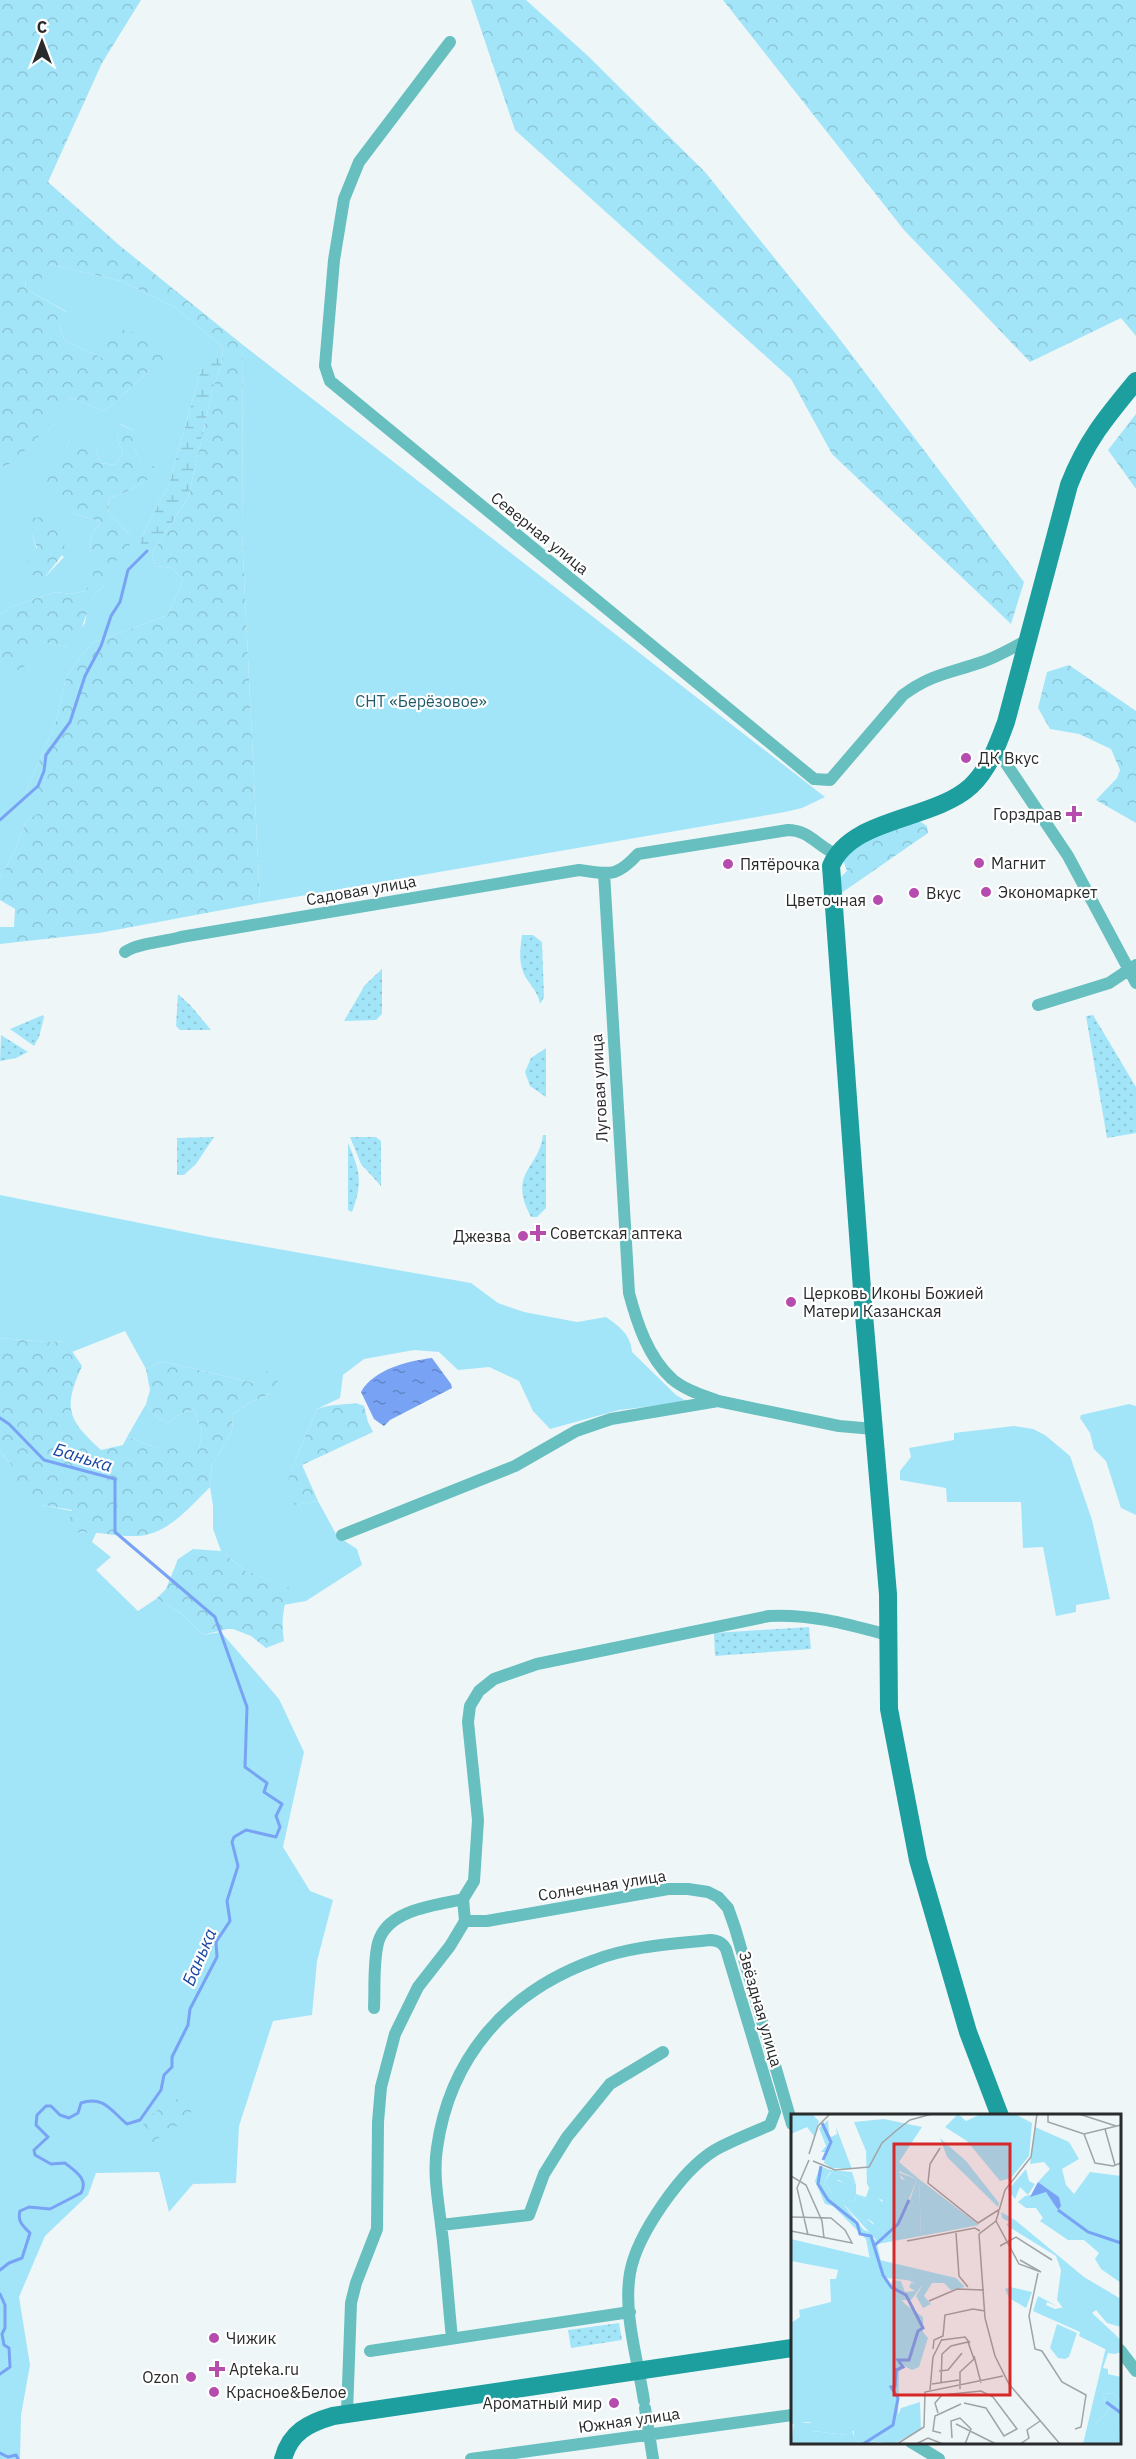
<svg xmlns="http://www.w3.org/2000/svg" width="1136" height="2459" viewBox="0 0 1136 2459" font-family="'IBM Plex Sans',sans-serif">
<defs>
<pattern id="forest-crowns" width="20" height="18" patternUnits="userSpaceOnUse" patternTransform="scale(1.5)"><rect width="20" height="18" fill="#a2e5f9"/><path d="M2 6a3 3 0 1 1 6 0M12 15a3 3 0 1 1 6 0" fill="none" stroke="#8cc5d6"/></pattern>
<pattern id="wetland-marsh" width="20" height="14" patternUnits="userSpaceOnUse" patternTransform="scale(1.5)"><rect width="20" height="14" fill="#a2e5f9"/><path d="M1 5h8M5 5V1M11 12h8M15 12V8" fill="none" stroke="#8cc5d6"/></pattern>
<pattern id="park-dots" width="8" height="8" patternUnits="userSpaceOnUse" patternTransform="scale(1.5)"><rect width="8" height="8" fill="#a2e5f9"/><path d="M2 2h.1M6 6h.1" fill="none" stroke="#8cc5d6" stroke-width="1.8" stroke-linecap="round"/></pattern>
<pattern id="water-ripples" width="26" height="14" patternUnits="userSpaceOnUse" patternTransform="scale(1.5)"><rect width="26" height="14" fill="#78a3f5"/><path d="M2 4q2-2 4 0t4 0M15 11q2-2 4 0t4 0" fill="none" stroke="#6285c7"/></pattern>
</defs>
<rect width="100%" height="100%" fill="#eff6f8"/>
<path fill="#a2e5f9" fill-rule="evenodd" d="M49,264L121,281L176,308L223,347L209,355L201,369L169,484L141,538V549L152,553L155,566L172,568L183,580L168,615L92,643L75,664L66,678L56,721L26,792L40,813L26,821L16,848L0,879V650L3,664L38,641L67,647L85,623L88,608L94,595L105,585L110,572L130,535L109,513L108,498L122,494L148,480L134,447V431L121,424L117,439L123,453L115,465L100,463L96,449L70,441L63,455L52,467L73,513L101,522L92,534L90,548L94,576L85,591L71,594L56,592L13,606L0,614V466L6,467L71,398L105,411L150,370L105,359L65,341L59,326L67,312L26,289L25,278ZM32,534L64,557L45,577Z
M243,345L825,797L802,808L785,812L260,903L242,535Z
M0,1195L210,1237L471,1283L498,1303L524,1312L577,1322L606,1317C619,1326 631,1335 632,1352L676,1395L688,1402L619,1410L550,1429L533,1411L519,1381L489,1367L458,1370L439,1352L414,1350L364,1359L343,1375L340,1398L317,1409L291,1470L295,1505L318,1501L337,1536L357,1549L362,1565L306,1601L283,1605L289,1588L246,1571L221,1551L213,1529V1506L210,1487L212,1465L232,1431L233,1414L251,1402L270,1394L254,1383L161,1361L146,1369L125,1331L72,1352L65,1341L47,1342L0,1338Z
M146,1404L155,1416L168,1423L180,1414L194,1409L202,1432L199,1448H158L127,1437Z
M1129,1404L1136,1406V1515L1121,1508L1106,1461L1094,1449L1090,1433L1080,1418L1081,1415Z
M1014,1426L1033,1429L1045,1435L1070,1456L1092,1520L1110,1599L1076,1605V1612L1056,1616L1043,1547L1023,1548L1021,1502H947L946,1488L900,1480V1471L911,1457L909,1448L954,1440V1433Z
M0,1451L42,1505L72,1511L76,1533L97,1531L92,1542L111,1557L96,1570L138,1611L156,1599L181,1613L203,1635L221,1632L279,1699L304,1752L283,1847L310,1891L333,1900L317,1961L312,2015L273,2021L239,2126L236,2183L193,2184L169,2212L159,2172L96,2173L88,2195L45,2236L19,2297L30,2365L21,2415L20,2459H0Z"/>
<path fill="url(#forest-crowns)" d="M0,0H141L102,63L48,182L119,245L243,345L242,535L260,903L99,933L0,944V927H14L15,909L0,900V879L16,848L26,821L39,813L26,792L56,721L66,678L75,664L92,643L168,615L183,580L172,568L155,566L152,553L188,498L213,388L221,366L223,347L176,308L121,281L49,264L41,280L25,278L26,289L68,313L59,326L65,341L105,359L106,340L121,329L161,341L169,347L168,367L150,370L105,411L71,398L33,443L6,467L0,466Z
M471,0H526L588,56L705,172L835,333L1024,582L1011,624L832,454L791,379L515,130Z
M723,0H1136V336L1121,318L1030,362L904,230Z
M1136,414V489L1108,450Z
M120,424L134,431V447L140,461L155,467L148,480L122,494L108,498L109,513L130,535L129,551L117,560L105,585L94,595L78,637L67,647L38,641L27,650V665L14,672L2,664L0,650V614L13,606L56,592L71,594L85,591L93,576L90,548L92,534L101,522L73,513L66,500L38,488L39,473C56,466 62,457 70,441L85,439L96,449L100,463L115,465L123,453L117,439Z
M48,517C72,552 69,545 45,577L32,575L26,558L37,548L32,534L33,518Z
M1069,665L1136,711V823L1096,800L1117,778L1120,770L1111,749L1079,734L1050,729L1038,708L1047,672Z
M919,821L927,826L928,833L840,894L839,879L847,871L843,860L861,840Z
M0,1338L47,1342L65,1341L82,1366C63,1408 67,1419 101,1450L123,1445L127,1437L158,1448H199L202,1432L194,1409L180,1414L168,1423L155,1416L146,1404L150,1390L146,1369L161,1361L254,1383L267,1371L281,1376L270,1394L251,1402L233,1414L232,1431L212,1465L210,1487C190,1507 167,1535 137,1536C115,1537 99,1531 76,1533L69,1522L72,1510L42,1505L13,1494L12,1466L0,1451Z
M356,1403L364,1406L368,1422L373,1432L302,1465L318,1501L295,1505L286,1489L291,1470L317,1409C330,1404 342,1405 356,1403Z
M193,1549L221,1551L246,1571L290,1588C283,1607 281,1621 284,1641L266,1648L251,1636L233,1629H227L203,1635L181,1613L156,1599L166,1589L178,1559Z
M181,2097H191L198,2104L178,2126L169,2128L148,2148L141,2150L135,2143V2133L155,2112Z"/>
<path fill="url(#wetland-marsh)" d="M223,347L221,366L213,388L188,498L152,553L141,550V538L169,484L201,369L208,355Z"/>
<path fill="url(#park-dots)" d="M522,935H533L542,942L544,997L540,1004C538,993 532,987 526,978C518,964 520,950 522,935Z
M382,969V1014L376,1020L344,1021L365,985Z
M178,994L191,1006L211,1030H180L176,1026Z
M43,1015L44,1017L39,1037L34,1046L10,1029Z
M1093,1015L1136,1087V1133L1107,1138L1086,1016Z
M1,1035L28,1052L16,1058L0,1061Z
M546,1048V1097L530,1086L525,1072L531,1058Z
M543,1135H546V1208L537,1217H531C507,1173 539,1169 543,1135Z
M214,1137L196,1164L184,1175H177V1138Z
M350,1137H376L381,1141V1186L361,1164Z
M348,1143C360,1170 363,1183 352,1212L348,1210Z
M809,1627L811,1649L715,1656L714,1633Z
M619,2323L622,2340L571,2348L568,2330Z"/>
<path fill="url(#water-ripples)" d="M432,1358L451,1384L452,1388L390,1420L384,1426L374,1419L361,1392C374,1369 408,1361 432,1358Z"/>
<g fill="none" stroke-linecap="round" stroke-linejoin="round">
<path stroke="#78a3f5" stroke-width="3" d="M0,820L38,786L44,771L46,755L70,722L85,676L101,646L111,616L120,602L128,570L147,551
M0,1418L9,1424L44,1460L115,1479V1532L215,1617L247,1707L245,1767L267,1783L264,1792L282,1804L276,1816L280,1827L276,1837L246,1830L234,1837L232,1842L238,1866L227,1901L230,1921L216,1942L217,1957L190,2009L188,2025L172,2057V2067L164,2075L161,2090L140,2120L127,2124C112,2112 104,2095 81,2103L78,2113L69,2118L60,2115L51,2106H46L37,2115L36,2125L48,2137L34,2150L35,2155L51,2164L65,2163C75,2171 89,2179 81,2193L50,2209L29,2207L20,2211C17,2221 23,2226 30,2233L22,2258L9,2263L0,2270
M0,2294L5,2305V2328L2,2334L4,2345L9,2348L10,2367L0,2374
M0,2453L8,2457L16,2455L18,2459"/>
<path stroke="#67bfbf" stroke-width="12" d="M450,42L359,162L344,199L334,260L325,366L330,381L814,779L830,780L903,695C931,674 950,673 982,662C997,657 1014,647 1029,639
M995,752L1003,759L1068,856L1136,983
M604,873L629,1293C637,1323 648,1357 672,1379C685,1390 702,1395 718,1401
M125,952C137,943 165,942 181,937L579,870C610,874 616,878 638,854L788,830C809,830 818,847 836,854
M1038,1005L1109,983L1136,965
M342,1535L515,1466L576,1431L611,1419L718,1401L839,1426L874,1429
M465,1921H487L668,1889H688L708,1892L718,1897L728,1908L735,1928L792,2124
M374,2008C375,1988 373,1963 378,1943C387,1909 435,1906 463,1899L474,1881L478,1820L468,1722L470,1706L479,1691L494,1679L537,1664L769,1616C812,1614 847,1624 888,1635
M441,2225L529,2215L544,2174L567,2137L610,2084L663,2052
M452,2338C448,2301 446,2263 441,2225C438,2199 433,2174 437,2148C450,2056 508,1991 595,1960C631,1946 673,1944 711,1940C718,1941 722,1942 726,1949L775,2112L770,2125C752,2133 733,2140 715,2150C682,2170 637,2234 630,2273C623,2314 638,2360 644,2401
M1120,2350L1136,2371
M370,2351L630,2312
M645,2408L653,2459
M347,2413L351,2303L356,2283L377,2229L378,2122L381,2087L395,2034L418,1987L450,1946L465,1921L463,1899
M911,2442L939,2459
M471,2459L792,2415"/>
<path stroke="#1e9f9f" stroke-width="18" d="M1000,2116L968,2032L918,1860L889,1709L888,1594L863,1303L831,866C851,817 933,821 971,786C989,769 998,744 1006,722L1069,485C1086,441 1107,416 1136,381
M283,2459C290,2432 309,2423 333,2416L792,2348"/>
</g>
<g fill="#b54cae" stroke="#fff" stroke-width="2">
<circle cx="966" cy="758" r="6"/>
<path d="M1071 805h6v6h6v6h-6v6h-6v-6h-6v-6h6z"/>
<circle cx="979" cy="863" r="6"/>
<circle cx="728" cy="864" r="6"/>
<circle cx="986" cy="892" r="6"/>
<circle cx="914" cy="893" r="6"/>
<circle cx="878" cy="900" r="6"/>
<path d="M535 1224h6v6h6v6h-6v6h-6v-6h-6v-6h6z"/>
<circle cx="523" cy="1236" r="6"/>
<circle cx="791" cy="1302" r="6"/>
<circle cx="214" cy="2338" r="6"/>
<path d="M214 2360h6v6h6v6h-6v6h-6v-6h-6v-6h6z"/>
<circle cx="191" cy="2377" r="6"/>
<circle cx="214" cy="2392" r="6"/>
<circle cx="614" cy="2403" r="6"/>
</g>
<g text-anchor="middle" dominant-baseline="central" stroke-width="4.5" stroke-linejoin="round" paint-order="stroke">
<g font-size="16" fill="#282a2b" stroke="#fff">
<text transform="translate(540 533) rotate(39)">Северная улица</text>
<text transform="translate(361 890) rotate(-10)">Садовая улица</text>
<text transform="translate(599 1088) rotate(-93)">Луговая улица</text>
<text transform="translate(602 1885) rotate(-9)">Солнечная улица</text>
<text transform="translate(761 2009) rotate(74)">Звёздная улица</text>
<text transform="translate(629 2420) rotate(-8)">Южная улица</text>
</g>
<g font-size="16" fill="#235d6c" stroke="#fff">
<text x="421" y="701">СНТ «Берёзовое»</text>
</g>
<g font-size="16" fill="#282a2b" stroke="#fff" text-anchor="start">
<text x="978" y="758">ДК Вкус</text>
<text x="1062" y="814" text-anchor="end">Горздрав</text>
<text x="991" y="863">Магнит</text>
<text x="740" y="864">Пятёрочка</text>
<text x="998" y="892">Экономаркет</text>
<text x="926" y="893">Вкус</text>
<text x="866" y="900" text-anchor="end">Цветочная</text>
<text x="550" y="1233">Советская аптека</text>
<text x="511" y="1236" text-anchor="end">Джезва</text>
<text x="803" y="1293">Церковь Иконы Божией<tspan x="803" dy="18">Матери Казанская</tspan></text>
<text x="226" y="2338">Чижик</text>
<text x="229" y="2369">Apteka.ru</text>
<text x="179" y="2377" text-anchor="end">Ozon</text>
<text x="226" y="2392">Красное&amp;Белое</text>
<text x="602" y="2403" text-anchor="end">Ароматный мир</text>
</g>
<g font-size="18" font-style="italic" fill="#1a46a4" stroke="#fff">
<text transform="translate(83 1457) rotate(17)">Банька</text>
<text transform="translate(199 1957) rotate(-67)">Банька</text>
</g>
</g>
<g transform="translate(791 2114)">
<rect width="330" height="330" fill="#eff6f8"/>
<path d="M40,58L56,62L65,71V80L75,83L78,74L91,88L97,76L107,75L114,66L106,58L126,65L118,85L122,89L110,99L105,124L87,128L49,86L37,84L33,69ZM48,66L54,70L55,85L64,89L65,82L75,84L83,111L76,105L75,110L40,78L35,69ZM128,65L188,111L130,122ZM0,125L165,164L174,173L160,176L153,169H141L133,182L140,190L132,194L125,182L131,172L116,166L94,164L114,190L132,203V218L137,224L128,253L121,256L113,252L108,258L107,307L100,318L80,327L90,330H79V319L67,316L61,317L63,323L70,330H19L21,317L56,321L52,316L34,317L18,308L0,310V209L9,203L8,196L40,188L39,165H45L47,156L0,147ZM219,173L241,178L235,194L218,184L214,175ZM247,182L266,192L256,188L255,191L264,195L274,193L330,226V238L324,240L288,222L289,218L242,197ZM322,279L330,288L328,330H302V312L318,296L312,280Z" fill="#a2e5f9" fill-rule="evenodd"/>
<path d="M0,0H21L28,7L23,22L16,13L0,20ZM167,0L175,7L190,0H224L241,9L238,42L220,64L209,67L176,27L154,13ZM93,5L131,13L108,48L128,65L130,122L86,130L90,148L79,146L75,125L42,92L34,90L24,67L29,52L39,56L61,58L65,71L56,62L39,58L33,69L37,83L49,86L73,116L84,120L81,124L87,128L105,124L102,121L110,99L122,89L119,86L126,65L108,57L110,65L121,67L104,77L97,76L93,87L83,82L76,70L75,37L63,8ZM37,6L38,20L40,23L46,20L45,13L61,55L40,54L33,49L36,38H30L35,32L28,14ZM244,13L278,28L288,45L271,55L275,71L283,80L299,58L330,62V169L310,155L304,145L308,139L293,126H277L249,107L252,104L245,94H235L227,88L234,82L255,78L265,88V96L268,83L247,68L259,55L253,48L239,50ZM149,24L175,47L208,89L207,93L156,43ZM235,55L238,67L244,70L237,81L229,73L224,85L217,76ZM41,64L55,70V85L64,89L65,82L75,84L85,111L77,105L75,110L42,81L35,69ZM210,98L224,106L293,163L330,185V213L316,209L305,196L301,199L330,226L271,193L266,186L270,156L265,142L215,111L218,108L211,104ZM102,166L110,167L114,178L124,177L118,173L120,169L132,170L120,186H111L98,173ZM266,210L286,219L278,243L274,245L267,244L259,234ZM315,233L324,240L317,239L312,254L317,255V260L330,263V288L322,279L312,280L318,296L302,312V330H292ZM3,309H22L29,314L35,312L34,317L40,312L55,314L59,318L56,321L22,317L19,330H0ZM62,311L79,319V330H70L63,323Z" fill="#a2e5f9"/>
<path d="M129,288L130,315L103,330L79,327L100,318L110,294Z" fill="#a2e5f9"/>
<path d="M247,68L268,83L270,92L267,96L255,78L239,83Z" fill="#78a3f5"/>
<path fill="none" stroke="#78a3f5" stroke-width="3" d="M31,9L40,28L32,46M30,52L27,70L37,86L66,109L69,120L80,122L92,161L100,173L115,181L132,214L127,217L118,246H107L112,253L105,256L104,272L100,273L107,284L102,311L72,330M267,96L297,118L330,129M84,131L107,110L118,86M315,288L330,299"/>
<path fill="none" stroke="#9fa4a6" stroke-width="1.5" d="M246,0L240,43L214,76L205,107L188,120L194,204L204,242L218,270L269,330M257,0V8L293,20L330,11M288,0L325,12M314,15L324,51M293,20L304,49L322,52L330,49M149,34L139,50L137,69L187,109L209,95M18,40L27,12L39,0M22,47L44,56L78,53L91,29L106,16L119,6L141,0M0,62L15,71L31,107L33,124M0,103L40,104L54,116L61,129L0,117M205,107L228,150L250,158L229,146M165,119L168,162L177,173M17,121L6,74L18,46M116,127L184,114L189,117M209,132L225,123L261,146M247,159L238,202L244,235L251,237L271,268L295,281L290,313L284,315M138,187L166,175L193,176M151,226L174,223L179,229M142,235L143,226L152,222L154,201L182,195L194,197M183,242L190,269M148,257L157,256L171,239M150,269L151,240L160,232L177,228L183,245L169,258V275M141,270L168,266M139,276L142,243L151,225M147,299L144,289L151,281L190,277L202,283L226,315L213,322L195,294L173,289M165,310L205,330M150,319L142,317L144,302L170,290M161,324L160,307L169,304L180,315L174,330M106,330L133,313L134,278L212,262M125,330L137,324L152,330M229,330L238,324L236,316L249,307"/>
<path fill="#d62828" fill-opacity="0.15" stroke="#d62828" stroke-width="3" d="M103,30H219V281H103Z"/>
<rect width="330" height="330" fill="none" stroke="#282a2b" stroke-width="3"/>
</g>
<g transform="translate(42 42)" stroke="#ffffff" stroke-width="4.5" paint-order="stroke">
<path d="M0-4.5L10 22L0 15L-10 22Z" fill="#282a2b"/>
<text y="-9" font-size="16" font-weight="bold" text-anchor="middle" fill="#282a2b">С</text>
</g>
</svg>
